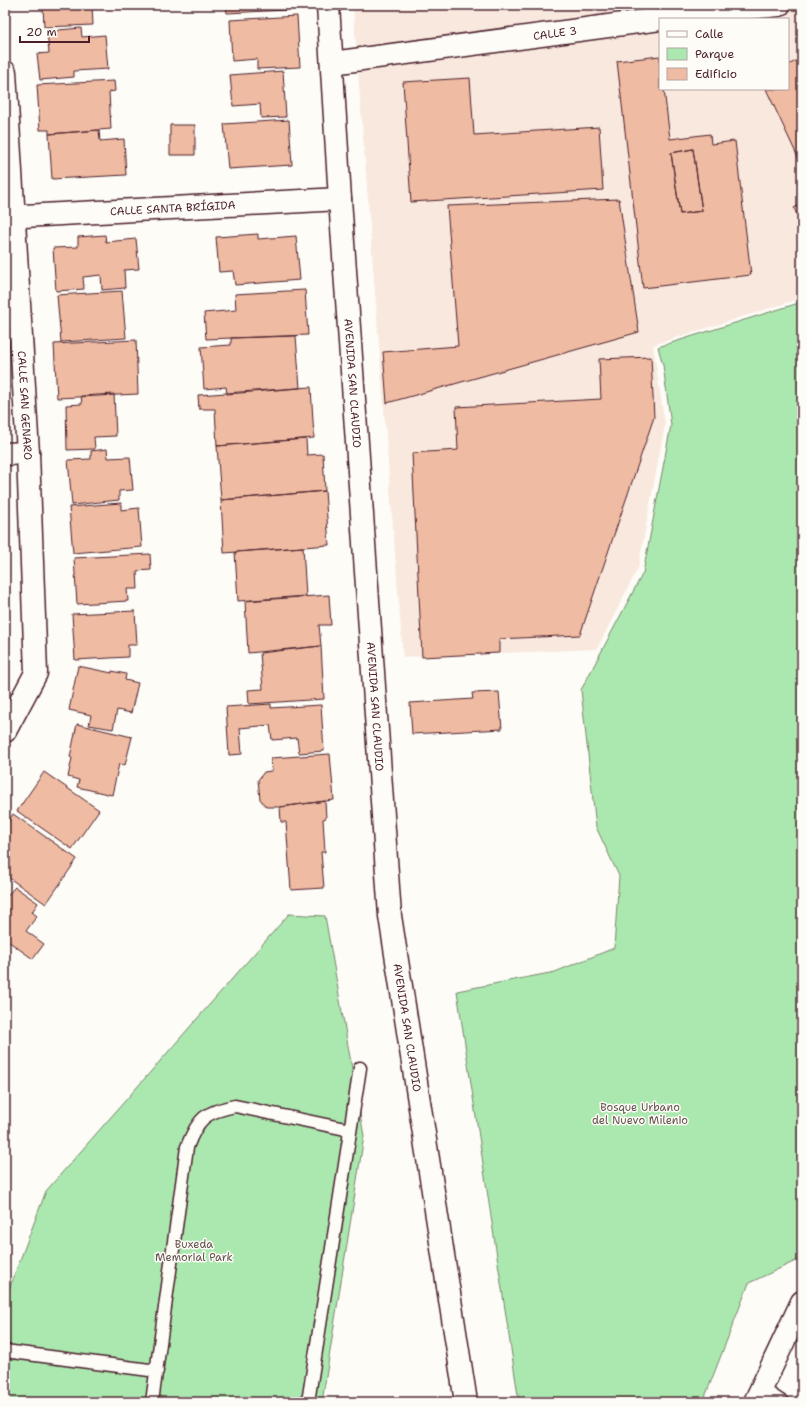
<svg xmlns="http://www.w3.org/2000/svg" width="807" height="1407" viewBox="0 0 807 1407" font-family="'Shantell Sans',sans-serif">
<rect width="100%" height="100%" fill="#fdfcf7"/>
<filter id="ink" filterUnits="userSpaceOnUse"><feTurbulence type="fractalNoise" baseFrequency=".025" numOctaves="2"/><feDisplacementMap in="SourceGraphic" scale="8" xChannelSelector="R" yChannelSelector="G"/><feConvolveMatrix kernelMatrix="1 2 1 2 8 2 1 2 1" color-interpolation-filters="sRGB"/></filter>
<g filter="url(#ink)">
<path fill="#f9e8de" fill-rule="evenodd" d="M353,5H802V298L653,345L665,425L638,568L597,649L403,657ZM660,19H788V89H660Z"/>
<path fill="#abe8af" stroke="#7a846d" d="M802,302V1258L749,1283L703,1402H519L457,991L555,972L614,948L619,876L596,827L581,690L643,573L671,425L663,365L658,347Z
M289,914L325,916L364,1136L322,1402H5V1300L46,1191Z"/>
<path fill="#efbba2" stroke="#4a1f2b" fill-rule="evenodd" d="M43,5H92L93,25L44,27Z
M226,5H286V10L227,13Z
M297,16L300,67L257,69V59L232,61L230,20Z
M81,28L82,37L105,35L108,69L74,71V77L40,80L37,54L49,53L47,31Z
M660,56V89H664L670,139L710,134L711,144L735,141L751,275L643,288L617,61ZM693,149L702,211L680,214L671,153Z
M802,58V166L766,89H788V65Z
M283,71L286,117L261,118L260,104L233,106L230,75Z
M470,78L474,135L599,127L603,190L411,202L403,82Z
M114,81L115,91L109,92L111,129L49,134V130H40L37,85Z
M289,120L292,165L228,169L224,124Z
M170,125H195V155H170Z
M99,130L100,141L124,139L126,175L52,179L49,134Z
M693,149L702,211L680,214L671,153Z
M619,199L639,332L387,403L383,352L458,346L447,206Z
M802,204V224H801L794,208Z
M258,234V239L296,236L300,280L235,285L233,271L219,272L216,237Z
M105,235L106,242L136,239L139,269L124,270L125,288L102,290L101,275L83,277L84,289L56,291L53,248L78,247V237Z
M305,290L308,335L206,339L204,313L236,310L235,294Z
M122,291L126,338L61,342L57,295Z
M296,336L300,388L227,394L226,387L204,389L201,347L231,345V338Z
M136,340L138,394L57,398L54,344Z
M651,357L654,417L580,635L499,639V653L422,657L412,453L458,450L456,407L601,399L599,359Z
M311,387L314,438L217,446L215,409H199L198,395Z
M114,394L116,436L94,437L95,449L67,450L66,405L82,404L81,396Z
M306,439L307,455L323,454L325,491L221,500L217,446Z
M107,449L108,458L130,457L133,490L119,491V500L72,505L68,460L91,459V451Z
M325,491L329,545L224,553L221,500Z
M121,503V510L139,508L142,547L73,553L69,507Z
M303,547L306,596L238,601L235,552Z
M150,554L151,570L137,571L138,589H127L128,601L77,604L74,558Z
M329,595L331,625H319L321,646L248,653L245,601Z
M135,611L137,645H128V657L75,660L72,614Z
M321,646L324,699L249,704L248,690L263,689L260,653Z
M78,666L112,673V671L126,674L125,680L138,683L131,713L117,710L113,729L89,725L91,715L69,710Z
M499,692L502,729L412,734L410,703L473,699L472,693Z
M271,704V708L321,705L324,751L299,753L297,738L272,740L270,725L240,728L242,754L229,755L226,707Z
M77,724L132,737L125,765L119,764L112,795L77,787L79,780L68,777L72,758L70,757Z
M330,754L334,800L280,807H266L260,799L258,780L264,772L272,771L271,758Z
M44,772L99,810L72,849L17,811Z
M325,801L326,818L323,819L325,852H321L324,888L291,890L286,822H281L280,807Z
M13,814L77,859L46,904L5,875V826Z
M15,887L38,903L32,912L37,916L26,931L44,944L33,959L5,939V898Z"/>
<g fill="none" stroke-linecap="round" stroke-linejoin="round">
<defs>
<path id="lane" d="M5,1351L157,1371
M761,1388L782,1402
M152,1402L187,1147C198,1118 205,1112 235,1106L350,1130
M308,1402L360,1068"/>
<g id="street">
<path id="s1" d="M332,63L720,11L779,5"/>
<path id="s2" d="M5,72L28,453L36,673L5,731"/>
<path id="s3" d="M5,217L340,199"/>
<path d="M5,454L28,453"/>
<path d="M755,1402L802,1302"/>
</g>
<g id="secondary">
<path id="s4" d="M328,5L340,199L390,916L466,1402"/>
</g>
</defs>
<use href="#lane" stroke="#4a1f2b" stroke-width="15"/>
<use href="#street" stroke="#4a1f2b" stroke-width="25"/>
<use href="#secondary" stroke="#4a1f2b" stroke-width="25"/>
<use href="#lane" stroke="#fdfcf7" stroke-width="12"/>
<use href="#street" stroke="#fdfcf7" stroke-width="22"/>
<use href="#secondary" stroke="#fdfcf7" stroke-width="22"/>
</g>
</g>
<g text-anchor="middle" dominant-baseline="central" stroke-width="3" stroke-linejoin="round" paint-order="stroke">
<g font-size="11" fill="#4a1f2b" stroke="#fdfcf7">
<text stroke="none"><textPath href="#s1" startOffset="225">CALLE 3</textPath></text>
<text stroke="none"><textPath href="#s3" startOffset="168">CALLE SANTA BRÍGIDA</textPath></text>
<text stroke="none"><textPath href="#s4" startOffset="379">AVENIDA SAN CLAUDIO</textPath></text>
<text stroke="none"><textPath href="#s2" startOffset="334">CALLE SAN GENARO</textPath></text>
<text stroke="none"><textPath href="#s4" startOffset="703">AVENIDA SAN CLAUDIO</textPath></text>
<text stroke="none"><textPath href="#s4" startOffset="1026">AVENIDA SAN CLAUDIO</textPath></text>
</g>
<g font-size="11" fill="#62514c" stroke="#fdfcf7">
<text x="640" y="1107">Bosque Urbano<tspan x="640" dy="13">del Nuevo Milenio</tspan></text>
<text x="194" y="1244">Buxeda<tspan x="194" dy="13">Memorial Park</tspan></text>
</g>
</g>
<rect width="807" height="1407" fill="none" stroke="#fdfcf7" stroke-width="20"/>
<rect x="10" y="10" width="787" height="1387" fill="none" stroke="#4a1f2b" stroke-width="1.5" filter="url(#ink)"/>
<rect x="659" y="18" width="130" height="72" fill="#fdfcf7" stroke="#b5a4a5"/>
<rect x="667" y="31" width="20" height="6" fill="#fdfcf7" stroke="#b5a4a5"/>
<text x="695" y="38" font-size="12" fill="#4a1f2b">Calle</text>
<rect x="667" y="48" width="20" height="12" fill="#abe8af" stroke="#b5a4a5"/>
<text x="695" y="58" font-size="12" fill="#4a1f2b">Parque</text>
<rect x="667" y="68" width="20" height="12" fill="#efbba2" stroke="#b5a4a5"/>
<text x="695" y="78" font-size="12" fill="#4a1f2b">Edificio</text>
<path d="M20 36v6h69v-6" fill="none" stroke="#4a1f2b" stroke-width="2"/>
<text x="26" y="36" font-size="12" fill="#4a1f2b" stroke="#fdfcf7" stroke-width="3" paint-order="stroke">20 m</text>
</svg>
